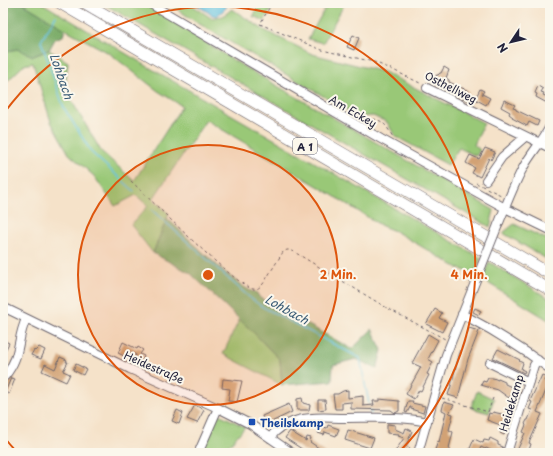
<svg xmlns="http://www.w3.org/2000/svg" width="553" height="456" viewBox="0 0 553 456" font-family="'Playpen Sans',sans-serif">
<rect width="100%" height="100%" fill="#fbf7ec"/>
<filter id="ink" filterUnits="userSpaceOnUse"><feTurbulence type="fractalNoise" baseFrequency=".025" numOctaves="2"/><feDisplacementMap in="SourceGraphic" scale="8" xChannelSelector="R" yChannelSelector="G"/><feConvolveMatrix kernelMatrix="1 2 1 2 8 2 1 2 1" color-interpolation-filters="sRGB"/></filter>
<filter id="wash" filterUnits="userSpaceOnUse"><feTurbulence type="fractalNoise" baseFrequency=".012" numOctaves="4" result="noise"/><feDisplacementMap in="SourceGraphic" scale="16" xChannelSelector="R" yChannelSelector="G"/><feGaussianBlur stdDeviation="0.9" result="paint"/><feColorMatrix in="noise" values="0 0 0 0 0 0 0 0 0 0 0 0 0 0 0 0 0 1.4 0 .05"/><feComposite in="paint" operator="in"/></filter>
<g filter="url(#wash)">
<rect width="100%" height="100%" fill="#f5e2c9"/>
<path fill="#99c877" stroke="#5e7559" d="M22,3H42L145,65L481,258L474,274L458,268L395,231L382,226L321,188L206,120L153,199L169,214L153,253L131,225L148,206L136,195L115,206L94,176L69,154L51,122L33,63L24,65L3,85V52L17,49L34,56L49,50L68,62L66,79V91L101,151L134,181L182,106L158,91L109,53L65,29Z
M102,3H143L246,68L494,210L490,227Z
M168,3H189L211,18L223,16L232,9L264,30L312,54L384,72L484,123L474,145L480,150L476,156L459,148L448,165L395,136L387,122L373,116L359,117L196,22Z
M260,3H275L264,21L258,18L253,17Z
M328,3H345L323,43L308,39Z
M514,224L544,238L550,239V261L503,233Z
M489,262L550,299V321L483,280Z
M240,318L280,360L282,385L223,354Z
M477,391L494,399L489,413L471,408Z
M215,412L245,427L222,453H199Z"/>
<path fill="#7aac68" stroke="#4e6752" d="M3,3H22L65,29L63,36L55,39L49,50L33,56L17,49L3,52Z
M167,218C180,230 243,294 256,292L260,298L352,349L372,329L382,350L377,369L356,359L333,365L332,381L282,385L280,360L254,333L190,273L153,253Z"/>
<path fill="#62c2e0" stroke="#42728e" d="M194,3H227L226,8L217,16L212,15Z"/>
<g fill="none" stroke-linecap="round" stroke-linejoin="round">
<path stroke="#62c2e0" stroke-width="1.5" d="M56,16L41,41L64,108L92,153L134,191
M152,210L248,296L261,306L360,358L371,414"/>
</g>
<g id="blocks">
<path fill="#d2a274" d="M353,35L359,38L354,50L347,47Z
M444,67L449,70L446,78L449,80V82L469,91L467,95L474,98L472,103L433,83L434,77L437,75H438L440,73H441Z
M538,86L543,89L541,92L544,93L543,95L550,98L547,103L536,97L537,94L535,93Z
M480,89L484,91L482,94L490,98L486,105L475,99Z
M504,100L515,105L513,108L516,109V110L539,121L537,126L529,122L527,126L512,118L513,117L509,114L510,112L501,107Z
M485,148L495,152L491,160L489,158L480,177L472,173L475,168L466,163L470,155L479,159Z
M475,308L481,311L479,315L473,312Z
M435,309L442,313L439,318L447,322L442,332L426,324Z
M469,328L479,331L468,359L458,398L448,395L451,386L459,355Z
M428,334L438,340L428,359L433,362L427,374L429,375L421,391L419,390L414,399L406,394L421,367L412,363Z
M3,340L9,343L6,349L3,347Z
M123,342L137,349L138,347L143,350L140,354L144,356L141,364L134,361L136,355L128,351L124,356L118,353Z
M39,347L45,350L41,359L31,355L34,350L35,351Z
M498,349L520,360L519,361L523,363L521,369L525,371L524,373L493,358Z
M60,357L67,360L66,362H68L63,371L70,374L66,382L42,371L45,364L55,369Z
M76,364L86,369L83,375L73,370Z
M542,375L546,377L544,381L549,383L537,412L542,414L529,443L531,444L528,453H516L525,433L523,432L526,425L525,424L527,420H528L532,410L529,409L532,402L530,401Z
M11,378L15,379L9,394L5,392Z
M488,378H493L498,380V379L505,382V384L520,391L518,399L510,396L509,398L498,390L481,385L483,381L486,382Z
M223,379L242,381L237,402L228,401L230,389L222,388Z
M348,390V398L363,396V406L374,405L373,401H379V399L399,401V411L395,413L391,410L351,409V402L342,403V409H335L333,394H338L343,391Z
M302,398L303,403L310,405L309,410H297V399Z
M318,400H325L326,409L318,410Z
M408,401H413L412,403L425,406L423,413L411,409V407H410L407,413L405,412Z
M444,402L454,405L449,413L453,414L449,430L453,432L449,448L452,453H434L438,441L439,442L446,412L442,410Z
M289,404L292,412L265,425L262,416Z
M195,405L204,410L197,423L187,419Z
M177,410L183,413L179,424L172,421Z
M493,412L506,415L510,417L509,418L511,419L509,426L502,423L506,430L504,435L500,433L503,426L487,420L489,413L492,414Z
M387,424L395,425V429L404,433L406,428L412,431L406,446L410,448L407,453H394L404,438L398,436L399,434L387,433Z
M328,425L339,429L336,436L325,432L324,435L318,433L321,426L327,428Z
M348,430L374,438L370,448L345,440Z
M290,431L306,441L307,437L311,438L310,442L326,453H308L285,438Z
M490,438L498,442V445L503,447L500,453H495V452L486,448L485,449L481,447L478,453H468L474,439L483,443L484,440L489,441Z"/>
</g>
</g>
<g filter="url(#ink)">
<use href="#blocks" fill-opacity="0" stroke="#6c656d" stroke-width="1"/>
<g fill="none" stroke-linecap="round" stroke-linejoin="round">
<defs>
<path id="minor" d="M149,3L381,139L505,208L550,230
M427,88L550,148
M486,180L502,157L525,137
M498,225C506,206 513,186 523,168C531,153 543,141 550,126
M3,307L130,369L218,408L250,424L292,453
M462,314C493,330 522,348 550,369
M490,363L529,382
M5,376C22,355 16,341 26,319
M270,438C276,429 288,423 298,420C313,416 329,418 344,418C372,418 401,416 427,422
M200,449L218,408
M418,453L446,355L482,265
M507,453L534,365L538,360"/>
<path id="highway" d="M60,3L550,290
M85,3L550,274"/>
</defs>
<use href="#minor" stroke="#6c656d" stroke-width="10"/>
<use href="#highway" stroke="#6c656d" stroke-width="12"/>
<path stroke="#6c656d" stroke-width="1" stroke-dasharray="3 3" stroke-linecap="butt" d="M272,3L260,24L322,50L374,62L391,69L422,84
M361,119C381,118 383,120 393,137
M131,181C149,198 237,287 253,289C257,290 260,287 263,284L283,252L287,250H291L387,308L445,339
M476,183L503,196
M442,398L488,412L493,398"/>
<use href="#minor" stroke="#fff" stroke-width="8"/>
<use href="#highway" stroke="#fff" stroke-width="11"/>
<defs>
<path id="minor-bridge" d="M482,265L498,225"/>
</defs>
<use href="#minor-bridge" stroke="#6c656d" stroke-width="10" stroke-linecap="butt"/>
<use href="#minor-bridge" stroke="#fff" stroke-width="8"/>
</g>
</g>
<circle cx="208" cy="275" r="130" fill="#de560e" fill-opacity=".12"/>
<g fill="none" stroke="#de560e" stroke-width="2">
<circle cx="208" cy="275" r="130"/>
<path d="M16 451A261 261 0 0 1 4 437M4 113A261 261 0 1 1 400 451"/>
</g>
<rect fill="#1a4fb4" stroke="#fbf7ec" stroke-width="1.5" x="248" y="418" width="8" height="8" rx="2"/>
<g text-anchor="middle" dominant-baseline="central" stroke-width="4" stroke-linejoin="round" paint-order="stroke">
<rect fill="#fbf7ec" stroke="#636270" stroke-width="1" x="293" y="138" width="24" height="16" rx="3"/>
<g font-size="10" font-weight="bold" fill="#22223b">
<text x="305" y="146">A 1</text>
</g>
<g font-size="11" fill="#22223b" stroke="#fbf7ec">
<text transform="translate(451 87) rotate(27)">Osthellweg</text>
<text transform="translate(353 111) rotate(30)">Am Eckey</text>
<text transform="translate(154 367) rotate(24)">Heidestraße</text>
<text transform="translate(511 403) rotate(-73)">Heidekamp</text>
</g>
<g font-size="11" font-weight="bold" fill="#164399" stroke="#fbf7ec" text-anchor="start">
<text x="260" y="422">Theilskamp</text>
</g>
<g font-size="12" font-style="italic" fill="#385a75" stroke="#fbf7ec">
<text transform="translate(62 76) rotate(71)">Lohbach</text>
<text transform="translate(287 309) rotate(29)">Lohbach</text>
</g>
</g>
<circle cx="208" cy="275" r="6" fill="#de560e" stroke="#fbf7ec" stroke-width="2"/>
<g font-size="12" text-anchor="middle" font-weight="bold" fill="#de560e" stroke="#fbf7ec" stroke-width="4" stroke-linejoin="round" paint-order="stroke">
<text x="338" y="279">2 Min.</text>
<text x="469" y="279">4 Min.</text>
</g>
<rect width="553" height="456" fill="none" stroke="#fbf7ec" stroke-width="16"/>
<g transform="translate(511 42) rotate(235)" stroke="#fbf7ec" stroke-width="3" paint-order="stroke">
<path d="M0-3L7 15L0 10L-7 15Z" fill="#22223b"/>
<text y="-6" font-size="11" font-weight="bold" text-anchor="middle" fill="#22223b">N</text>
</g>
</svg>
